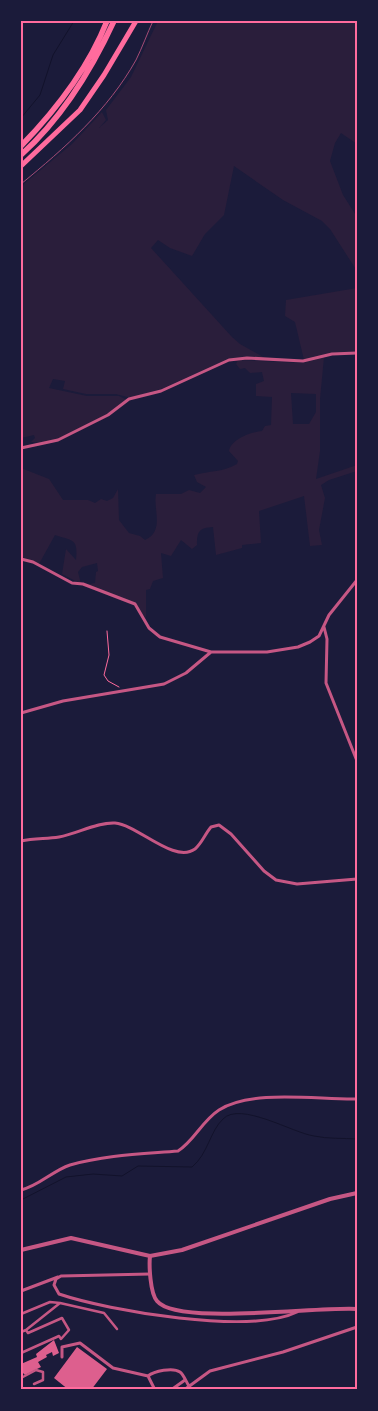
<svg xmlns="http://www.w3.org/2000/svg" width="378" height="1411" viewBox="0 0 378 1411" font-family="'Asap Condensed',sans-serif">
<rect width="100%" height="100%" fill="#1b1b3a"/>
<path fill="#2a1e3b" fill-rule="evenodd" d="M158,21H357V144L341,133L335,143L330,161L343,195L357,217V271L330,229L322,221L283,200L234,166L224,215L205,234L192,256L170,248L158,240L151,248L232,337L240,344L265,358L222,362L164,388L131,398L116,394H86L63,389L65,381L53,379L49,388L87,396H119L127,400C104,419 73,437 43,443C38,443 36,442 31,442L35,438L34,435L21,438V189L25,183L72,144L102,112L106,120L99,128L108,120L106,110L131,77Z
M357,288V352L330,354L304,360L295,322L285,316L286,300Z
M324,357L320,399V451L316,479L357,465V471L329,480L321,485L325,498L319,530L322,545L310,546L304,496L259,511L261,543L242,545V548L216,555L213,527C199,528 197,531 197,545L192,549L181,540L171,556L161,553L163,578L153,581L150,589L146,590V618L135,605L85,585L95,583L96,572L98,571L97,563L82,567L78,572L81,584L62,574L66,549L76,560C78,539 74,541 55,535L39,564L21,557V468L49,479L63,500H88L95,503L101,499L107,501L113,498L118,489L119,520L129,533L140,536L145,540C165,531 153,510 156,494H181L189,490L200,493L206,487L197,482L194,475C209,471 224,472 237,464L238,461L229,451C231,439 251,432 262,431L265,426L271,425L272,397L256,396V384L264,381L262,372L250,373L245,368L240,369L236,364L238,360L303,363ZM291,393L316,394V412L309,424H293Z"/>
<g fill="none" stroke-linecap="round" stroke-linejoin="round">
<path stroke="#12122b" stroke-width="1" d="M21,118L40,95L53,55L74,21
M21,1200L66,1177L93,1174L122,1176L138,1166L192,1167C208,1154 210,1131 223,1119C240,1101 293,1133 314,1136C328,1139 343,1138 357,1139"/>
</g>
<path fill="#dd5f8e" d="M54,1340L59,1353L53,1356L52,1352L46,1355L47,1357L38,1362L41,1367L25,1375L21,1371V1364L37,1357L36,1354Z
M77,1347L107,1369L91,1390H69L54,1378Z"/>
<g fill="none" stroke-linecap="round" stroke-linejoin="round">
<path stroke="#ff6b9d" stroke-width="1" d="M107,631L109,655L104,675L108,681L119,687"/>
<path stroke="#c65784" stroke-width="2.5" d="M60,1303L104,1313L117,1329
M21,1314L50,1302L60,1303L26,1330L28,1333L62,1318L69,1330L61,1339L59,1336L21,1353
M21,1332L26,1330
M21,1378L36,1370L43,1372V1380L34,1384"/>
<path stroke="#c65784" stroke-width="3" d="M21,448L58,440L108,415L129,399L161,391L229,360L247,358L303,361L332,354L357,353
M21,559L33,562L72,583L83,584L135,604L149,628L160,637L211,652
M324,627L327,639L326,683L357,761
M21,713L63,701L164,684L186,673L211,652H267L298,647L310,642L319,636L329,615L357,580
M21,841C34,838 46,839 59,837C77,834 97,822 115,823C138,825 174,864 195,849C202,843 205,834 211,827L219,825L231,834L264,871L276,880L297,884L357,879
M21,1190C39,1186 52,1171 70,1165C105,1155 142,1154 178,1151C194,1141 202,1121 219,1110C252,1089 318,1100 357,1099
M150,1274L61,1276L56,1279L54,1285L59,1294C109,1311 250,1335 297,1312
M21,1291L58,1277
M62,1357V1347L80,1343L113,1368L148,1376
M155,1390L148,1376C154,1371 173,1367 180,1372C184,1375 186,1382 189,1386
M171,1390L185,1380
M184,1390L210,1371L283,1352L357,1327"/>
<path stroke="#c65784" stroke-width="4" d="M21,1250L71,1238L150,1256L182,1250L330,1199L357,1193
M150,1256C149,1265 150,1293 157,1301C177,1326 321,1306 357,1309"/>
<path stroke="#ff6b9d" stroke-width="5" d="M21,166L80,110L104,75L136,21"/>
<path stroke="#ff6b9d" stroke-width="5.5" d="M21,146C57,109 88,69 107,21
M21,155C62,118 91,71 114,21"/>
<path stroke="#a44b75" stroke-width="1" d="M21,184C65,148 108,110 136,60C142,48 147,34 153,21"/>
</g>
<rect width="378" height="1411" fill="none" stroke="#1b1b3a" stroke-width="45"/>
<rect x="22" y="22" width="334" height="1366" fill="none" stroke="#ff6b9d" stroke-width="2"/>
</svg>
